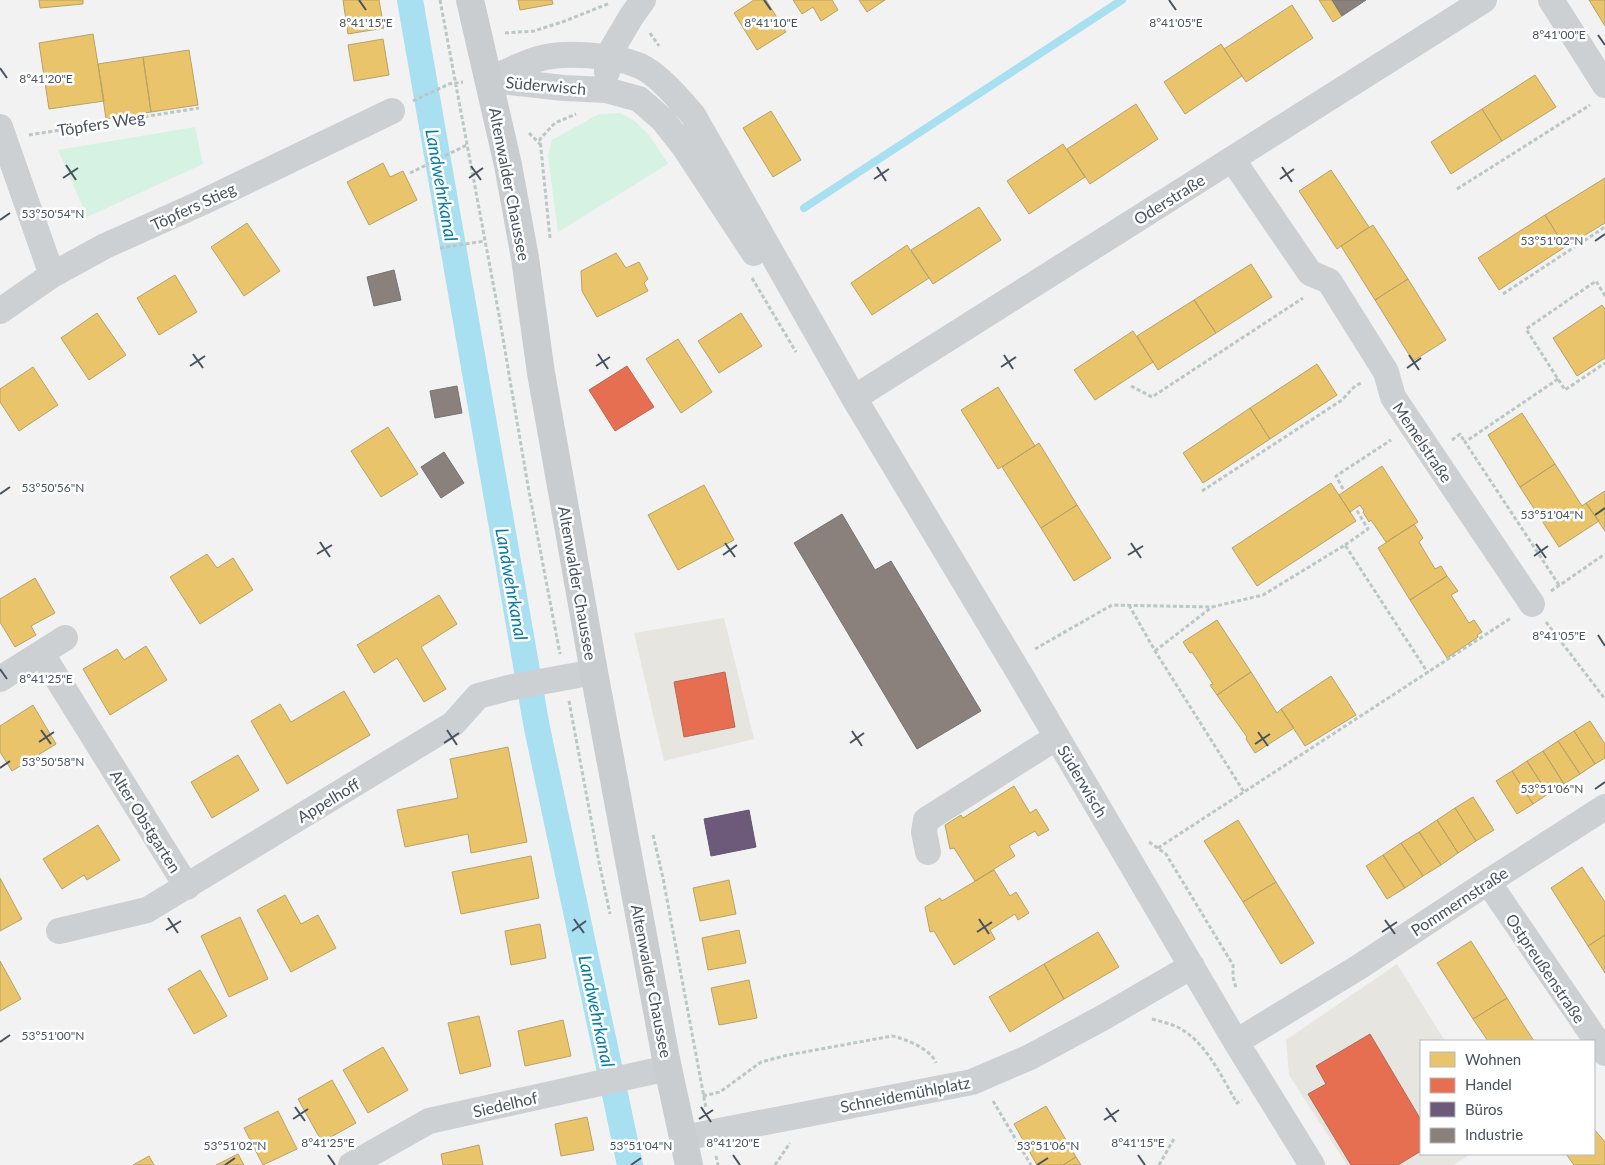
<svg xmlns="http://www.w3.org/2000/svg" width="1605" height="1165" viewBox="0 0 1605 1165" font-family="Lato,sans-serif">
<rect width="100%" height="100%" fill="#f2f2f2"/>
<path fill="#e6e5e0" d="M724,618L754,739L664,761L634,633Z
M1397,964L1445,1041H1421V1154H1471L1453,1165H1347L1289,1075L1286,1040Z"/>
<path fill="#d5f2e2" d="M620,113L635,121L649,135L668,164L558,232L548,156L552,140L599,114Z
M195,127L203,164L87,217L58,150Z"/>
<path fill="#e9c46a" stroke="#b8a267" d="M39,0H83V4L40,8Z
M343,0H379L384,28L348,34Z
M518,0H552L553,4L520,10Z
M754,0H766L786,32L757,50L734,13Z
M793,0H832L838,10L821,21L813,7L802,14Z
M859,0H885L867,12Z
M1319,0H1332L1342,16L1333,22Z
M1589,0H1605V26Z
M1292,5L1313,38L1246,82L1224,49Z
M93,34L104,101L49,109L39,43Z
M383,39L389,75L354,81L348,45Z
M1221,44L1242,76L1185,114L1164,82Z
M189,50L198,105L151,112L143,57Z
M143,57L151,112L106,119L98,64Z
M1535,75L1556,107L1502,141L1482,109Z
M1136,104L1158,139L1090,184L1067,149Z
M1482,109L1502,141L1451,174L1431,142Z
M771,111L801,160L773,177L743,128Z
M1063,144L1085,177L1029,214L1007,181Z
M383,163L390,177L403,171L417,200L369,225L347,182Z
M1331,170L1369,227L1337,249L1299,191Z
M1605,178V223L1565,247L1545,215Z
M979,207L1001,240L933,284L911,250Z
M1545,215L1565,247L1499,290L1478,258Z
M247,223L280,271L244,296L211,247Z
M1373,225L1408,279L1375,300L1341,246Z
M907,245L929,278L872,315L851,283Z
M616,253L626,268L639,262L648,279L644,283L648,291L597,317L582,291L581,271Z
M1251,264L1272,297L1216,333L1194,300Z
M175,275L197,312L159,335L137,298Z
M1408,279L1446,340L1413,361L1375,300Z
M1194,300L1216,333L1158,370L1137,336Z
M1602,305L1605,309V358L1577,376L1553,338Z
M97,313L126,355L89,380L61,338Z
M741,313L762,346L719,373L698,341Z
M1133,331L1153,362L1095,400L1074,370Z
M678,339L712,392L681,413L646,359Z
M1317,364L1337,395L1270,439L1250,408Z
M33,367L58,405L19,431L0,402V389Z
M998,387L1035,446L998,469L961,410Z
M1250,408L1270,439L1203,483L1183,453Z
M1522,413L1555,464L1520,487L1488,435Z
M388,427L418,474L381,497L351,451Z
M1039,443L1077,505L1041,528L1002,467Z
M1555,464L1582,506L1586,503L1599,521L1559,547L1520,487Z
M1382,466L1418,522L1386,542L1371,520L1369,522L1363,512L1364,511L1360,505L1350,512L1339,495Z
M1331,483L1356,521L1257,586L1232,548Z
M704,485L734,540L678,570L648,515Z
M1605,491V531L1586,503Z
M1077,505L1111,558L1074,581L1041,528Z
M1414,524L1423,538L1419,542L1435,569L1441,566L1447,576L1410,600L1378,548Z
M207,554L217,568L233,558L253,590L200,624L170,577Z
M1447,576L1458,591L1451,595L1469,623L1474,620L1482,632L1477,635L1478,637L1447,658L1410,600Z
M35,578L55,613L31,626L36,635L15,647L0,622V599Z
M439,595L457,624L421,647L446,689L424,702L397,658L374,673L357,645Z
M1217,620L1251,672L1217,695L1210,685L1213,684L1192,652L1190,653L1183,642Z
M146,646L167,680L110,715L83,669L117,649L124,660Z
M1251,672L1277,713L1281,709L1294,728L1255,753L1246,739L1247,737L1217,695Z
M1331,676L1356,715L1305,746L1281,709Z
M344,691L370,735L287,784L251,721L280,704L291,722Z
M33,705L56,744L12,771L0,752V726Z
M1590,721L1605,744V758L1595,764L1574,731Z
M1574,731L1595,764L1580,774L1558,741Z
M1558,741L1580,774L1564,784L1543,751Z
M508,747L527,842L471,853L468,834L405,847L397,810L458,798L450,759Z
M1543,751L1564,784L1548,794L1527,761Z
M238,755L259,790L212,818L191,782Z
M1527,761L1548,794L1533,804L1512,771Z
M1512,771L1533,804L1517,814L1496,781Z
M1014,786L1030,813L1036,809L1049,830L1038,836L1035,831L1009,846L1015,856L975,881L954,848L950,849L945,825L961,815L963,818Z
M1473,797L1494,830L1476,841L1455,808Z
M1455,808L1476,841L1458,853L1437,820Z
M1238,820L1276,882L1243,902L1204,841Z
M1437,820L1458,853L1441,865L1419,832Z
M98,825L120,860L87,880L84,875L62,889L43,859Z
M1419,832L1441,865L1423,876L1401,843Z
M1401,843L1423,876L1405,888L1383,855Z
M1383,855L1405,888L1387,899L1366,866Z
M531,856L539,898L461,914L452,872Z
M1582,867L1605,902V935L1588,946L1551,888Z
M994,870L1010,896L1016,892L1029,913L1018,920L1015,914L990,930L995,939L954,965L934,931L930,932L925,907L940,898L942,901Z
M0,878L22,919L0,931Z
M729,880L736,914L700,921L693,888Z
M1276,882L1314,943L1281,964L1243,902Z
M285,895L301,924L318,915L336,948L291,972L257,910Z
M240,917L268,979L229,997L201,936Z
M540,924L546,958L511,965L505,931Z
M739,930L746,963L708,970L702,938Z
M1098,932L1119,967L1064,999L1044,964Z
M1605,935V973L1588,946Z
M1471,941L1507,998L1473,1019L1437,963Z
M0,961L21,999L0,1011Z
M1044,964L1064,999L1010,1032L989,997Z
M200,970L227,1016L194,1034L168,989Z
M749,980L757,1018L719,1025L711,988Z
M1507,998L1523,1024L1534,1041H1488L1473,1019Z
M479,1016L491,1066L460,1074L448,1023Z
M563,1020L571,1056L525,1066L518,1031Z
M383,1047L408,1090L368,1113L343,1070Z
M332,1080L356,1123L322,1142L298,1099Z
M1046,1106L1076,1157L1063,1165H1037L1014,1124Z
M278,1111L297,1149L263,1165L244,1128Z
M587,1117L594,1150L561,1156L555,1124Z
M1594,1129L1605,1142V1165H1574L1566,1154H1594Z
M479,1145L483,1165H443L441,1154Z
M238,1154L244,1165H216Z
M149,1156L154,1165H133Z
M1076,1157L1081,1165H1063Z"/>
<path fill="#e76f51" stroke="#b76755" d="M627,366L654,407L615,431L589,390Z
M725,672L735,727L684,737L674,682Z
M1370,1034L1421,1120V1151L1398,1165H1351L1308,1094L1326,1084L1316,1066Z"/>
<path fill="#6d597a" stroke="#625772" d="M749,810L756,847L711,856L704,819Z"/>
<path fill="#8a817c" stroke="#767373" d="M1332,0H1366L1342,16Z
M394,270L401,300L374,306L367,277Z
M457,386L462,413L435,418L430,391Z
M444,452L464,483L441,498L421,467Z
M842,514L875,570L891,561L981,711L917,749L794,543Z"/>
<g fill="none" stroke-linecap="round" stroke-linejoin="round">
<path stroke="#a8dff1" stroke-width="8" d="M804,208L1122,0"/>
<path stroke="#a8dff1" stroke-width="26" d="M410,0L537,728L630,1165"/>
<path stroke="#bac7c3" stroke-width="3" stroke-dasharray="4 2.5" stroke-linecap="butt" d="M440,0L499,315L528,486L560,654
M505,33L534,31L565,21L610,3
M650,33L659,46
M413,101L449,84L463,82
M529,133L540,144
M29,135L199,108
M410,173L467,145
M1457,189L1590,105
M550,238L540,139L555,123L576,114
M440,248L485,241
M752,278L796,352
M1503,294L1605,227
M1605,296L1596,281L1526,329L1565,390L1605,363
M1558,379L1465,442L1559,585
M1131,386L1152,397L1303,298
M1452,440L1460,434L1465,442
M1343,489L1336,476L1391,440
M1202,491L1342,400L1355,386L1363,382
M1345,545L1368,529L1356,509
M1551,591L1605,554
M1129,605L1155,651L1244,792
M1546,622L1605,699
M1035,649L1112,605L1212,607L1263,595L1345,545L1428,673
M1155,651L1212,607
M569,701L599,862L610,914
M653,835L663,878L706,1108
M1149,842L1166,854L1233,965V977L1236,988
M1158,848L1511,618
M1152,1019C1162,1022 1173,1024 1181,1029C1208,1045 1222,1078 1237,1103L1242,1100
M703,1096L720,1092L761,1062L788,1055L892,1036C906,1039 931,1049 936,1063
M993,1101L1031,1165
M716,1156L718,1165
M775,1165L790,1143
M1159,1165L1175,1137"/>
<path stroke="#cdd0d3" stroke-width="26" d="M1551,0L1605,85
M607,72L608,56L631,17L643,0
M488,80C505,73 521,64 538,59C564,51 615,55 640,66C659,75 679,99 693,115L854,398L1021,676L1236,1042L1312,1165
M490,80L564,88L606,90L639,99L663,120L685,148L754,253
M0,127L52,275
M1232,159L1310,273L1329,281L1386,372L1393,397L1532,604
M0,311L52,275L105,246L201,203L392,111
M854,398L1484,0
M42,654L187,887
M0,679L65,638
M928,852L924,832L926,820L1057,737
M1488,882L1605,1053
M59,931L147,910L453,724L478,696L508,688L594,672
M1236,1042L1359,967L1488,882L1605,807
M683,1138L972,1082L1030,1057L1104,1017L1192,966
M351,1165L429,1121L668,1068"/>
<path stroke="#c9cdd0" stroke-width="28" d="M470,0L508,165L525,258L541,373L594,672L666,1059L689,1165"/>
</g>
<path fill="none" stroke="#47535f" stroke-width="2" d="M359,0L366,10M764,0L771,10M1169,0L1176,10M1598,35L1605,45M0,68L7,78M66,165L76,180M471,166L481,180M877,167L886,181M1282,167L1292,182M63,178L78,168M469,178L483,168M874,179L889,169M1280,179L1294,169M0,220L10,213M1595,241L1605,234M193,354L203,368M598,354L608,369M1004,355L1013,369M1409,355L1419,370M190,366L205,356M596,366L610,357M1001,367L1016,357M1407,368L1421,358M0,494L10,487M1595,515L1605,508M320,542L330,557M725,543L735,557M1131,543L1141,558M1536,544L1546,558M317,554L332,545M723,555L737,545M1128,555L1143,546M1534,556L1548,546M1598,635L1605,646M0,669L7,679M41,730L51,744M447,730L457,745M852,731L862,746M1258,732L1268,746M39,742L54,732M444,743L459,733M850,743L864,733M1255,744L1270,734M0,768L10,761M1595,789L1605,782M168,918L178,933M574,919L584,933M979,919L989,934M1385,920L1395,934M166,930L181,921M572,931L586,921M977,932L992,922M1382,932L1397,922M0,1042L10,1035M295,1107L305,1121M701,1107L711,1122M1106,1108L1116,1122M293,1119L308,1109M699,1119L713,1110M1104,1120L1119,1110M328,1155L335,1165M733,1155L740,1165M1138,1155L1145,1165M225,1165L235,1158M631,1165L641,1158M1037,1165L1048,1158"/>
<g text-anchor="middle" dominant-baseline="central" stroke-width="5" stroke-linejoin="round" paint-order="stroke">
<g font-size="16" fill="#47535f" stroke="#fff">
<text transform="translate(546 85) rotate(5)">Süderwisch</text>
<text transform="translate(101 123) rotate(-9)">Töpfers Weg</text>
<text transform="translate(510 184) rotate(79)">Altenwalder Chaussee</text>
<text transform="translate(1169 199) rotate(-32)">Oderstraße</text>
<text transform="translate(193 206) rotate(-25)">Töpfers Stieg</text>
<text transform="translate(1423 442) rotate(56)">Memelstraße</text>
<text transform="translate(578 583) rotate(80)">Altenwalder Chaussee</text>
<text transform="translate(1083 781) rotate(59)">Süderwisch</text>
<text transform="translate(328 800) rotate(-31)">Appelhoff</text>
<text transform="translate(146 821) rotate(58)">Alter Obstgarten</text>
<text transform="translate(1459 901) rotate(-33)">Pommernstraße</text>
<text transform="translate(1546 968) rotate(56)">Ostpreußenstraße</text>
<text transform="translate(652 981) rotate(79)">Altenwalder Chaussee</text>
<text transform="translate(905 1094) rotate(-11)">Schneidemühlplatz</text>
<text transform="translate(505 1104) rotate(-13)">Siedelhof</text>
</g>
<g font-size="18" font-style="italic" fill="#067ca4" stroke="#fff">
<text transform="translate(442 185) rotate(80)">Landwehrkanal</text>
<text transform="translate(512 584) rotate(80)">Landwehrkanal</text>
<text transform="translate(597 1011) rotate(78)">Landwehrkanal</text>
</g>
</g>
<g font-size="12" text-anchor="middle" fill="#47535f" stroke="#fff" stroke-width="5" stroke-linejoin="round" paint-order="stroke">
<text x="366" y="27">8°41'15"E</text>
<text x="771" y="27">8°41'10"E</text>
<text x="1176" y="27">8°41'05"E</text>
<text x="1559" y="39">8°41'00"E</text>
<text x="46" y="83">8°41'20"E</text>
<text x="53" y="218">53°50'54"N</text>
<text x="1552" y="245">53°51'02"N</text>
<text x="53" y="492">53°50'56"N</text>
<text x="1552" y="519">53°51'04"N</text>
<text x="1559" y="640">8°41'05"E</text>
<text x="46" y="683">8°41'25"E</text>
<text x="53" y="766">53°50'58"N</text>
<text x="1552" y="793">53°51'06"N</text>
<text x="53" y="1040">53°51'00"N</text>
<text x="328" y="1147">8°41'25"E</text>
<text x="733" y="1147">8°41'20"E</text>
<text x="1138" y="1147">8°41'15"E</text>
<text x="235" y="1150">53°51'02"N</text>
<text x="641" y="1150">53°51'04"N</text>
<text x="1048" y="1150">53°51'06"N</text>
</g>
<rect x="1420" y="1040" width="175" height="115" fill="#ffffff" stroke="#b5babf"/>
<rect x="1430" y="1052" width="25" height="15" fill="#e9c46a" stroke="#b5babf"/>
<text x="1465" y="1065" font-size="15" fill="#47535f">Wohnen</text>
<rect x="1430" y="1078" width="25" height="15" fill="#e76f51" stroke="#b5babf"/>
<text x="1465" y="1090" font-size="15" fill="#47535f">Handel</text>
<rect x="1430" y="1102" width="25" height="15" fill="#6d597a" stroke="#b5babf"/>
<text x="1465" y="1115" font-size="15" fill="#47535f">Büros</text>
<rect x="1430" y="1128" width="25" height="15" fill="#8a817c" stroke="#b5babf"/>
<text x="1465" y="1140" font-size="15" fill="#47535f">Industrie</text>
</svg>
